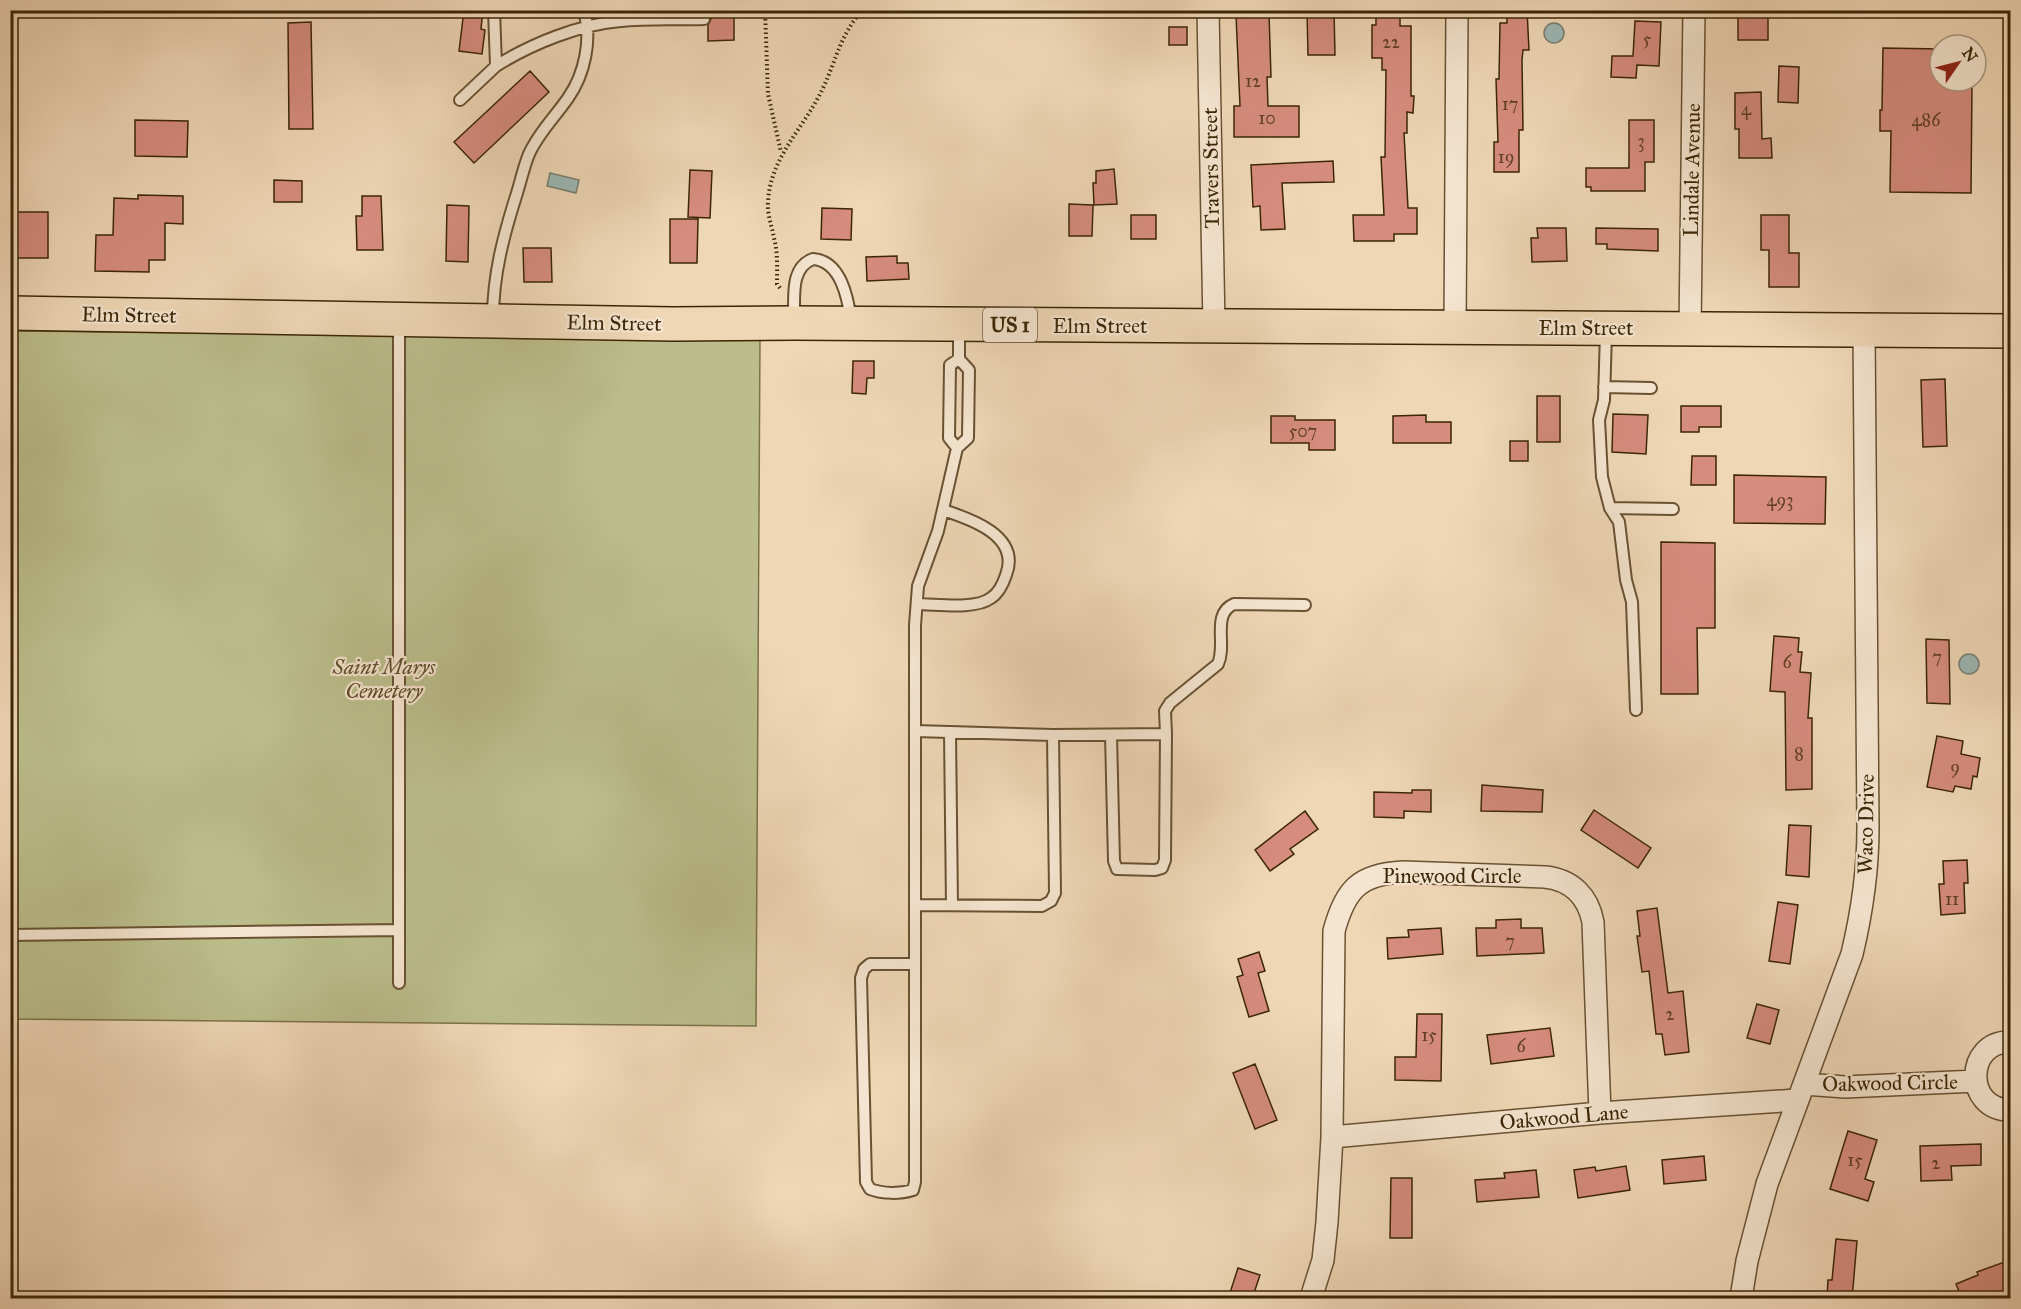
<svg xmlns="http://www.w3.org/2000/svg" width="2021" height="1309" viewBox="0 0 2021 1309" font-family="'IM FELL Great Primer',serif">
<rect width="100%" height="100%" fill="#efd7b6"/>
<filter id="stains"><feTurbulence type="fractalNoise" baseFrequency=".00333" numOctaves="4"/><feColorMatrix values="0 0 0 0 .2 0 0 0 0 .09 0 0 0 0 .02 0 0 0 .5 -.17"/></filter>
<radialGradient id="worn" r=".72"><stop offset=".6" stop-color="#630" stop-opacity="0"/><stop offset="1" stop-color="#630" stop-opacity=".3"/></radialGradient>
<path fill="#bbbe8c" stroke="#7c7249" stroke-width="1.5" d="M11,331L760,338L756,1026L11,1019Z"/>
<path fill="#9cb8b6" stroke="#767e70" stroke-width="1.5" d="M1544 33a10 10 0 1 1 20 0a10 10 0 1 1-20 0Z
M550,173L579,180L576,193L547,186Z
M1959 664a10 10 0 1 1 20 0a10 10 0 1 1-20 0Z"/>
<path fill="#d68c7f" stroke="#3c2606" stroke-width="1.5" d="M464,10H483L481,29L485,30L482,54L459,51Z
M707,10H734V40L708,41V25L711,19Z
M1307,10H1334L1335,55H1308Z
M1376,10H1400V26H1411V96H1414L1413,113L1407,112V133H1404L1408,208H1417V234H1394V241H1354L1353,215H1384L1381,157H1385L1386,70H1382V58H1372V25H1376Z
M1507,10H1527L1529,50H1523L1522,60L1523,130H1519V172H1494V142H1498L1496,79H1499L1500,23H1507Z
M1738,10H1768V40H1738Z
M1269,13L1271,77H1267L1268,106H1299V137H1234V106H1240L1236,15Z
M1635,21L1661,22L1659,66L1637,65L1636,78L1611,77L1612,56H1633Z
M311,22L313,129H289L288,23Z
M1169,27H1187V45H1169Z
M1883,48L1940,49V81H1972L1971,193L1890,192L1891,131H1880V110H1882Z
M1779,66L1799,67L1798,103L1778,102Z
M530,71L549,92L474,163L454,142Z
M1761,92L1762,139L1771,138L1772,158H1739V129H1735V93Z
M135,120L188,121L187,157L135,156Z
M1629,120H1654V162H1645V191H1591V187H1586V168H1629Z
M1333,161L1334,182L1282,183L1285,229L1261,230L1260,206L1253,207L1251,165Z
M1114,169L1117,204L1094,205L1093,183H1096V171Z
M690,170L712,171L710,218L688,217Z
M274,180L302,181V202H274Z
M138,195L183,196V224L165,223V260H149V272L95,271L96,235H113L114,198L138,199Z
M362,196H381L383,250H357L356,216H362Z
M1069,204L1093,205L1092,236H1069Z
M447,205L469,206L468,262L446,261Z
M822,208L852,209L851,240L821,239Z
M11,212H48V258H11Z
M1131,215H1156V239H1131Z
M1761,215H1789V253H1799V287H1769V250H1761Z
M670,219H698L697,263H670Z
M1537,228H1566L1567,261L1532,262L1531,238H1538Z
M1596,228L1658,229V251L1607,249V244H1596Z
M523,248H551L552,282H524Z
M897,256V263H908L909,279L867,281L866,257Z
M853,361H874V378H867L866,394L852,393Z
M1945,379L1947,446L1923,447L1921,380Z
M1537,396H1560V442H1537Z
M1681,406H1721V427H1699V432H1681Z
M1613,414L1648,415L1646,454L1612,452Z
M1426,415V422H1451V443H1393V416Z
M1271,416H1295V420H1335V450H1309V443H1271Z
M1510,441H1528V461H1510Z
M1692,456H1716V485H1691Z
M1734,475L1826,477L1825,524L1734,523Z
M1661,542L1715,543V628H1697L1698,694H1661Z
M1774,636L1799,638L1798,652H1802L1800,672L1811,673L1808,718H1812V789L1786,790L1785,692L1770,691Z
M1926,639L1949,640L1950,704L1927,703Z
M1937,736L1963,741L1961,754L1980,758L1977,777L1973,776L1971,789L1955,786L1953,792L1927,787Z
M1482,785L1543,790L1542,812L1481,811Z
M1412,790H1431V812L1404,811V818L1374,817V792L1412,793Z
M1594,810L1651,848L1638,868L1581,830Z
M1305,811L1318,829L1290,849L1294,854L1270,871L1255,850Z
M1789,825L1811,826L1809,877L1786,875Z
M1967,860L1968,883H1964L1965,913L1941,915L1939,884H1944L1943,861Z
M1778,902L1798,905L1790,964L1769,961Z
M1657,908L1668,993L1683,991L1689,1052L1665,1055L1662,1034H1656L1649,971L1642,972L1637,936H1640L1637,911Z
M1521,919V928H1542L1544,953L1477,956L1476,928H1496V920Z
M1441,928L1443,954L1388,959L1387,938L1409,937L1408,930Z
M1259,952L1265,971L1258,973L1269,1011L1249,1017L1237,977L1243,975L1238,959Z
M1757,1004L1779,1010L1770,1044L1747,1038Z
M1417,1014H1442L1441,1081L1395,1080V1057H1416Z
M1550,1028L1554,1056L1491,1064L1487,1035Z
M1255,1064L1277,1120L1255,1129L1233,1073Z
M1848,1131L1877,1140L1865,1179L1874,1182L1868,1201L1830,1189Z
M1981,1144V1165L1951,1166L1952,1180L1921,1181L1920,1146Z
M1704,1156L1706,1180L1664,1184L1662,1160Z
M1626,1166L1630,1190L1578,1198L1574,1170L1595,1167L1596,1171Z
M1536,1170L1539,1197L1477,1202L1475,1180L1505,1178L1504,1173Z
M1391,1178H1412V1238H1390Z
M1836,1239L1857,1241L1852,1299L1827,1297L1828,1280H1832Z
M2010,1260V1288L2000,1292L2003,1299H1962L1956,1284L1978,1275L1977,1272Z
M1238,1268L1260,1275L1252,1299H1228Z"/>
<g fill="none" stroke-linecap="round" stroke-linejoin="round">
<defs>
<path id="lane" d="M496,66C531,44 580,24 621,21C649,18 677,20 704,19
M460,100L496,66L494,10
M493,318C493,274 504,234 517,193C521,180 524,166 529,154C539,132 555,117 568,98C585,74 592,39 584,10
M794,320C795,299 789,268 813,259C841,261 848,298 851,321
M1606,332L1604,400L1599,420L1602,477L1610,508L1619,522L1626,580L1632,602L1636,710
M1604,387L1651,388
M957,448L949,438L950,365L959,359
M1610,508L1673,509
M917,604C937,604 975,610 991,598C999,593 1003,584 1006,575C1021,536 971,519 943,510
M950,732L952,905
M1166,734L1165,711L1170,703L1218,664C1227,644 1211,614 1234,604L1305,605
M1053,735L1166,734L1165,860L1162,868L1155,870L1117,869L1114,861L1111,735
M915,905L1042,906L1051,901L1055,893L1053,735L915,731
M10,935L399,930
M915,964H870L864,969L861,978L866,1182L870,1189C883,1194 900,1194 913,1190L915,1182V625L918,586L938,531L957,448L968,438L969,370L959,359V328
M399,983V323"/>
<path id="street" d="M1208,10L1214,326
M1455,328L1457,10
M1690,329L1694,10
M2010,1042C1965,1041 1964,1110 2010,1110
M1804,1084L1845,1087L1976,1081
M1332,1137L1600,1113L1797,1100
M1311,1298L1323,1260L1327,1222L1332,1137L1334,931C1345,890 1359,874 1403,872L1545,877C1572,880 1588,896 1593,922L1600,1113
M1741,1298L1747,1261L1767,1184L1852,954C1862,912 1868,871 1868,828L1864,330"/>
<path id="primary" d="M10,313L673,324L794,323L2010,331"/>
</defs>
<use href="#lane" stroke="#695232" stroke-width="14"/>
<use href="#street" stroke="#695232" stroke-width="24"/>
<use href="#primary" stroke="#3c2606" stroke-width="36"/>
<path stroke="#3c2606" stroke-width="4" stroke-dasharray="1.5 3" stroke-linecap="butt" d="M765,10L768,94L781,152
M780,288L777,284C777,269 778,253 774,238C772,226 767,215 768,202C770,157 805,127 823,88C837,58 839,38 862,10"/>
<use href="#lane" stroke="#f5e5d0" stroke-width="10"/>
<use href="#street" stroke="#f5e5d0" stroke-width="21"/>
<use href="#primary" stroke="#efd7b6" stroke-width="33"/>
</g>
<g text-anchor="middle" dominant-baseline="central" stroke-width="4.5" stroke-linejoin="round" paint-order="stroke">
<g font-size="18" fill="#624024">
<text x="1647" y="39">5</text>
<text x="1391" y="42">22</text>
<text x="1253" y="81">12</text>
<text x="1510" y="104">17</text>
<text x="1746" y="109">4</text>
<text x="1267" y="118">10</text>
<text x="1926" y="120">486</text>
<text x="1641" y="141">3</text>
<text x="1506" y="157">19</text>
<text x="1303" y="431">507</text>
<text x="1780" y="500">493</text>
<text x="1937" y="657">7</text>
<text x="1787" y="662">6</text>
<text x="1799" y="754">8</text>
<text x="1955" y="767">9</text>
<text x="1952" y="899">11</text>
<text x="1510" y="941">7</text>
<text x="1670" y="1014">2</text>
<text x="1429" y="1035">15</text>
<text x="1521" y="1046">6</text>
<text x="1855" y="1160">15</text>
<text x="1936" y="1163">2</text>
</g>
<rect fill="#f5e5d0" stroke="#745f43" stroke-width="1.5" x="983" y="308" width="54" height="34" rx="4.5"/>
<g font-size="20" font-weight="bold" fill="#3c2606">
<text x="1010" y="325">US 1</text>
</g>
<g font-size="21" fill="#3c2606" stroke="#f5e5d0">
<text transform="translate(1211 168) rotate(-91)">Travers Street</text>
<text transform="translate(1692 170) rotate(-89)">Lindale Avenue</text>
<text transform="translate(129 315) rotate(1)">Elm Street</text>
<text transform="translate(614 323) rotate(1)">Elm Street</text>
<text x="1100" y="326">Elm Street</text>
<text x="1586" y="328">Elm Street</text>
<text transform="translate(1866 824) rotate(-89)">Waco Drive</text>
<text x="1452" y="876">Pinewood Circle</text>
<text transform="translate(1890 1083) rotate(-1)">Oakwood Circle</text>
<text transform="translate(1564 1117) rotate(-5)">Oakwood Lane</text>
</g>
<g font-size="21" font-style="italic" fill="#5c4c28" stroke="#f5e5d0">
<text x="384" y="667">Saint Marys<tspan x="384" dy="24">Cemetery</tspan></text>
</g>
</g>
<rect width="2021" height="1309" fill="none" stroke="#efd7b6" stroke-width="36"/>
<rect x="12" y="12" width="1997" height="1285" fill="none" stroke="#3c2606" stroke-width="3"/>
<rect x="18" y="18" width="1985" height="1273" fill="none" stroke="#3c2606" stroke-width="1.5"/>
<g transform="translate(1958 63) rotate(55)"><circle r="28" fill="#f5e5d0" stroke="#ab997f" stroke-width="1.5"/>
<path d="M0-4.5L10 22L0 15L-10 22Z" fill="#8f2418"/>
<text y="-9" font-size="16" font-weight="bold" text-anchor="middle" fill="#3c2606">N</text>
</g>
<rect width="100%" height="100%" filter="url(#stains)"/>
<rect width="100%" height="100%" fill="url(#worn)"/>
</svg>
